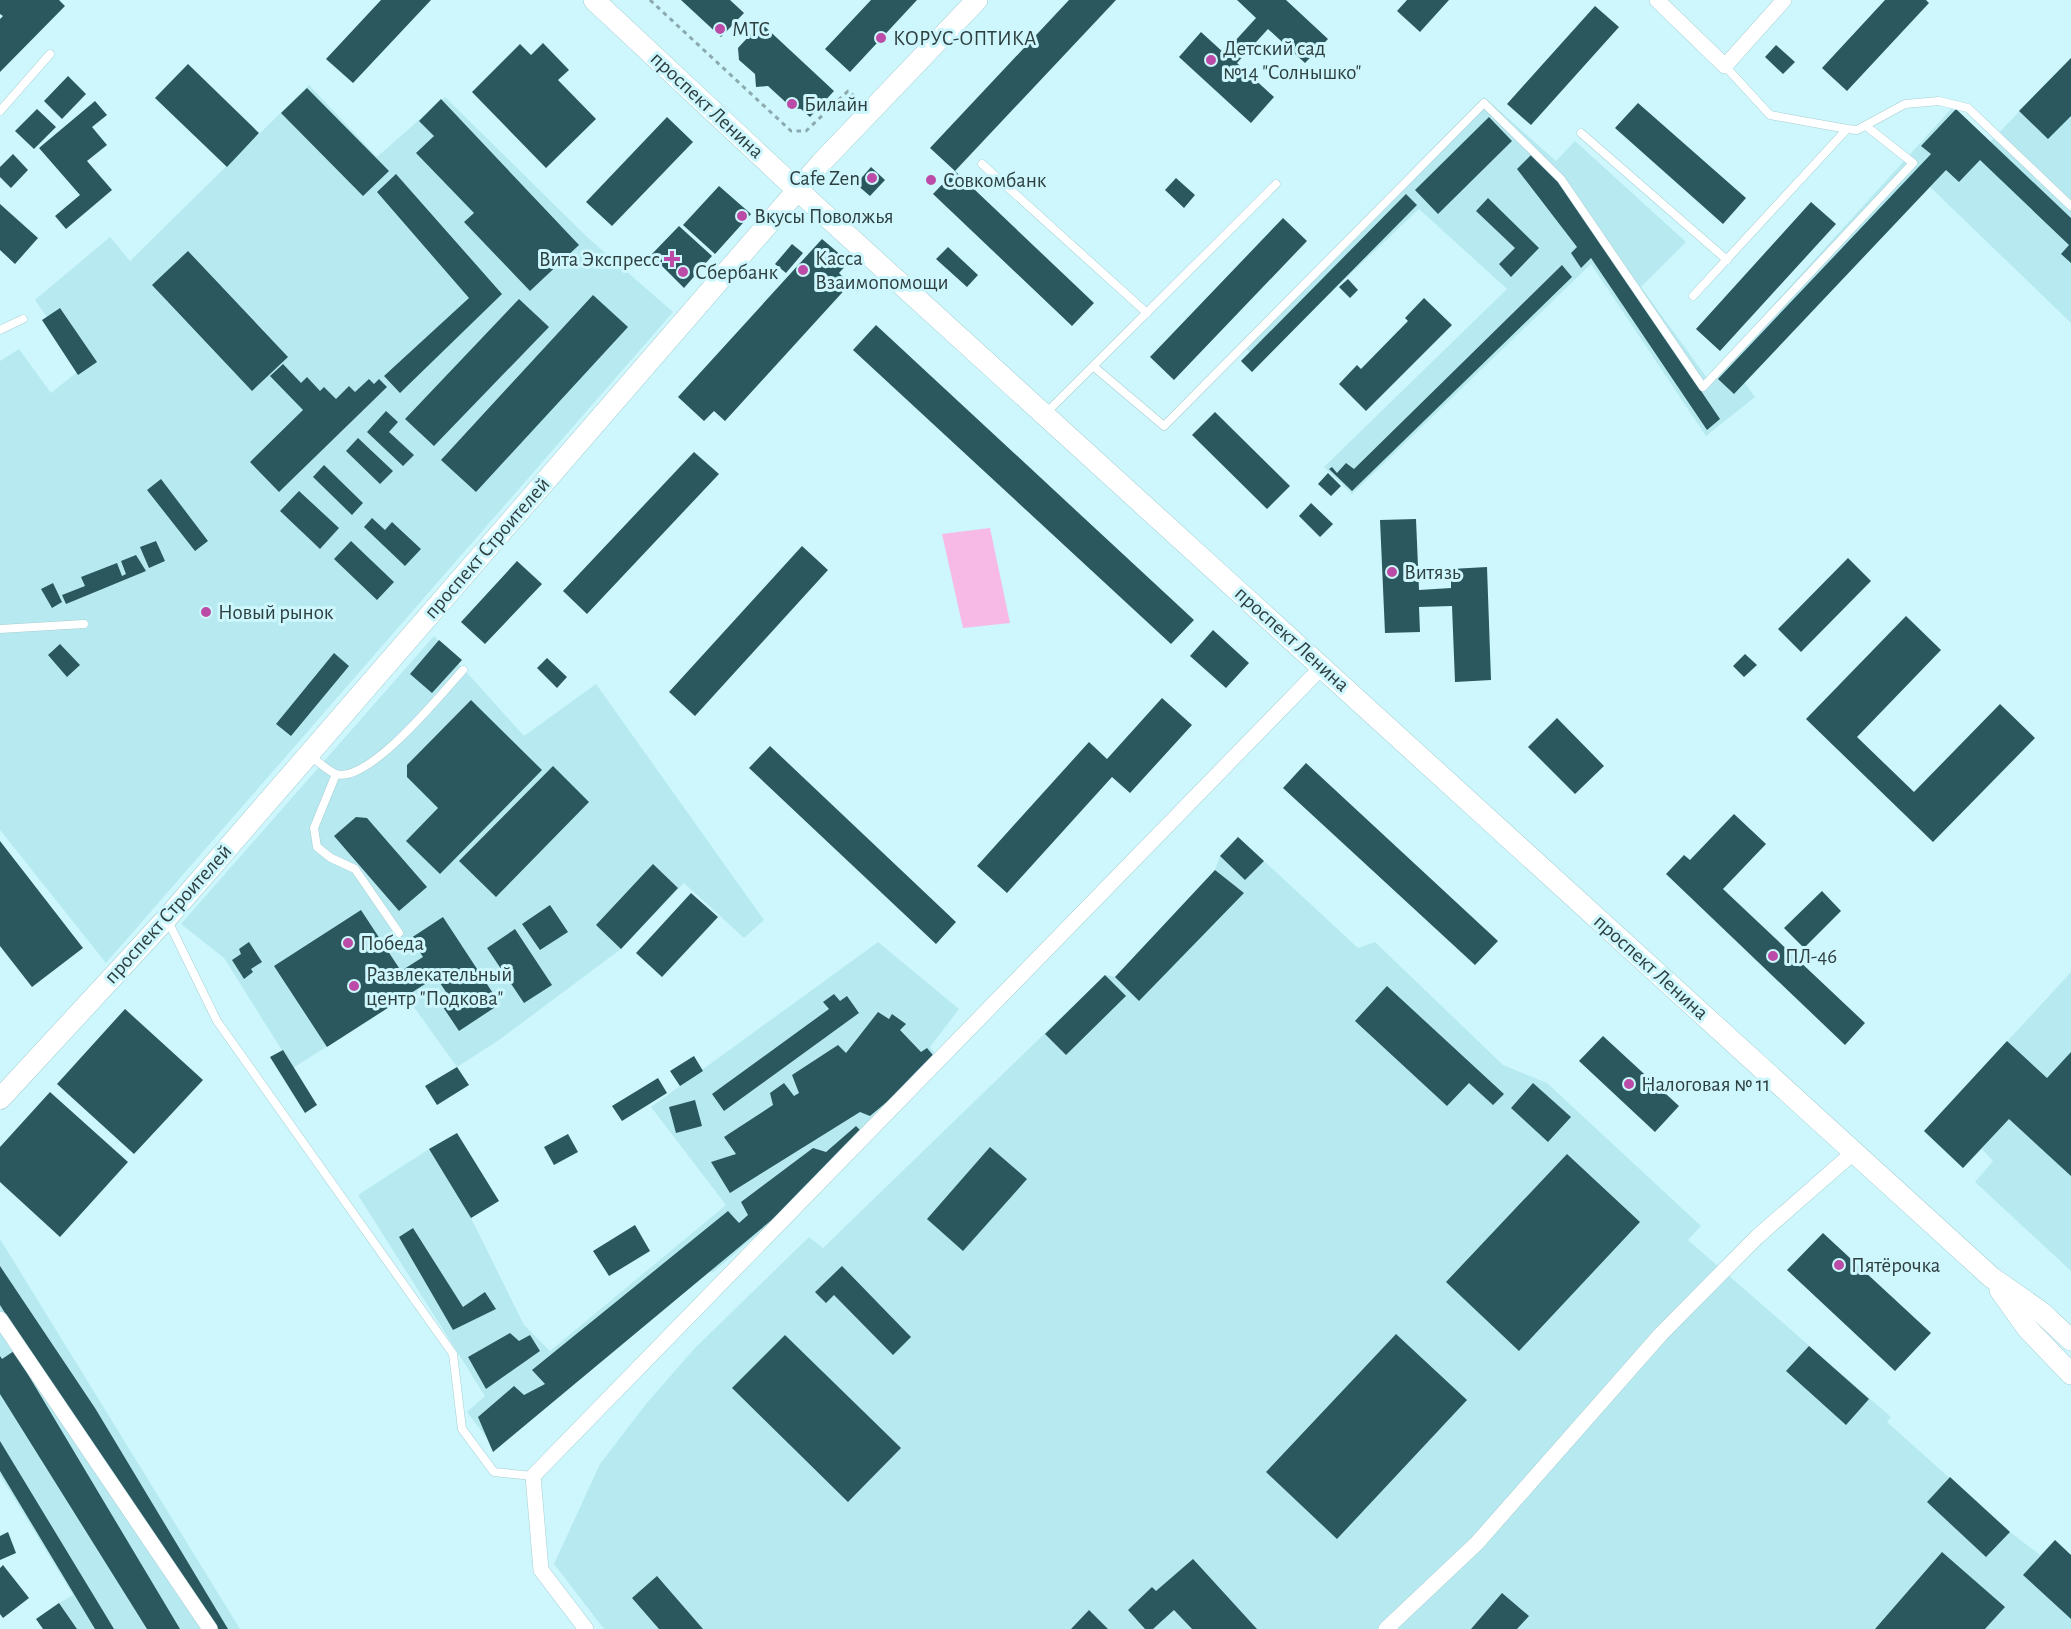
<svg xmlns="http://www.w3.org/2000/svg" width="2071" height="1629" viewBox="0 0 2071 1629" font-family="'Alegreya Sans',sans-serif">
<rect width="100%" height="100%" fill="#cdf7fc"/>
<path fill="#b7eaf0" d="M2071,58V323L1928,185L1744,382L1755,397L1706,436L1591,264L1352,494L1324,467L1507,289L1419,209L1258,361L1241,343L1484,97L1556,161L1575,141L1686,242L1641,287L1707,378L1952,108L1989,143Z
M309,85L377,157L445,97L587,237L673,312L106,963L0,830V361L19,349L51,393L82,368L35,300L110,237L130,261Z
M434,636L524,736L596,684L764,920L744,938L684,883L621,949L499,1040L457,1067L406,996L293,1068L224,958L181,924Z
M1238,837L1358,948L1375,942L1503,1065L1547,1083L1701,1226L1688,1240L1891,1417L1887,1422L2010,1532L2040,1555L2055,1540L2071,1555V1629H604L554,1564L600,1464L646,1404L694,1349L809,1237L823,1248L1105,975L1115,977L1215,870L1220,856Z
M878,942L959,1009L930,1047L943,1064L832,1171L712,1273L694,1262L576,1378L496,1450L467,1412L485,1396L358,1195L429,1149L471,1218L524,1325L550,1351L726,1205L651,1107Z
M2071,972V1271L1975,1182L1993,1161L1982,1149L1963,1168L1924,1132Z
M0,1239L240,1629H77L59,1603L73,1595L0,1475Z"/>
<path fill="#f7bae7" d="M990,528L1010,623L963,628L942,534Z"/>
<path fill="#2b585e" d="M0,0H59L65,6L0,72V19L3,16L0,14Z
M381,0H431L353,83L326,59Z
M681,0H730L744,13L721,37Z
M871,0H917L850,72L825,49Z
M1069,0H1116L955,171L930,148Z
M1237,0H1286L1328,39L1305,63L1268,29L1237,63L1274,97L1251,123L1179,57L1201,32L1224,53L1256,18Z
M1407,0H1449L1420,32L1397,11Z
M1885,0H1926L1929,3L1847,91L1822,68Z
M1595,6L1619,27L1531,125L1507,104Z
M761,23L834,91L810,117L801,109L792,108L768,86L756,87L755,74L739,60L738,48Z
M543,43L569,70L558,80L596,119L546,168L472,92L520,44L531,55Z
M1776,45L1795,62L1783,74L1765,57Z
M2071,58V116L2048,139L2019,111Z
M188,64L259,133L227,167L155,98Z
M68,76L86,94L62,119L44,101Z
M307,88L389,171L363,196L281,113Z
M441,99L579,245L530,291L464,222L474,213L416,153L434,136L419,121Z
M95,101L107,115L92,127L107,145L87,161L112,190L66,229L55,216L80,195L39,148Z
M1638,103L1746,198L1723,224L1615,128Z
M37,109L56,127L34,149L15,131Z
M1956,109L2071,218V263L2061,254L2069,245L1980,160L1959,182L1946,170L1734,394L1718,379L1931,154L1921,146Z
M667,117L693,142L612,226L586,202Z
M1489,117L1512,141L1438,214L1415,190Z
M13,154L28,170L11,188L0,177V167Z
M1531,155L1560,182L1720,419L1707,430L1591,258L1581,268L1571,253L1577,247L1517,169Z
M871,167L885,180L870,196L856,184Z
M955,171L1094,303L1072,326L933,194Z
M396,174L502,294L400,393L384,376L469,298L377,192Z
M1176,178L1195,195L1184,208L1165,190Z
M719,186L751,214L715,254L683,225Z
M1406,194L1417,205L1252,372L1241,361Z
M1488,198L1539,248L1511,277L1499,264L1515,248L1476,211Z
M1811,202L1836,224L1720,351L1696,329Z
M0,204L38,238L15,264L0,250Z
M1283,218L1307,241L1174,380L1150,357Z
M679,226L712,256L684,288L651,255Z
M822,239L849,262L839,273L850,284L725,421L714,411L704,421L678,397Z
M792,244L803,253L786,273L775,264Z
M948,247L978,275L967,287L936,259Z
M188,251L288,357L252,391L152,285Z
M1562,265L1572,277L1352,491L1329,469L1332,467L1337,473L1346,463L1354,469Z
M1348,279L1358,290L1350,298L1339,287Z
M593,295L628,327L476,492L441,460Z
M1424,298L1452,325L1366,411L1339,384L1357,365L1361,369L1408,321L1405,318Z
M519,299L549,327L434,446L405,419Z
M60,308L97,362L78,375L42,320Z
M876,325L1194,620L1171,644L853,350Z
M283,364L301,383L307,377L320,391L324,387L336,399L349,386L355,392L369,379L374,384L379,379L387,387L279,492L250,462L303,410L270,376Z
M386,411L398,422L389,432L414,455L403,466L367,432Z
M1215,412L1290,486L1267,509L1192,435Z
M358,438L393,471L380,484L346,451Z
M694,452L719,474L587,614L563,591Z
M324,465L363,503L352,515L313,477Z
M1328,473L1341,486L1331,496L1318,484Z
M161,479L208,541L195,551L147,490Z
M299,491L339,528L320,549L280,511Z
M1311,503L1333,524L1320,537L1299,516Z
M372,518L385,530L392,522L421,549L405,566L364,527Z
M1416,519L1419,590L1451,588V569L1487,567L1491,680L1455,682L1452,606L1419,607L1420,632L1385,633L1380,520Z
M156,541L165,561L149,568L140,547Z
M351,541L394,582L377,600L334,559Z
M802,546L828,570L695,716L669,692Z
M136,555L146,571L66,604L62,595L85,586L81,577L117,563L122,576L126,574L121,561Z
M1848,558L1871,581L1801,652L1778,629Z
M517,561L542,584L485,644L461,622Z
M53,583L62,602L52,608L41,589Z
M1906,616L1941,650L1857,737L1914,792L2000,704L2035,738L1933,842L1806,719Z
M1213,630L1249,663L1226,688L1190,656Z
M439,640L462,660L432,693L410,674Z
M60,644L80,665L67,677L48,655Z
M334,653L349,666L291,736L276,724Z
M1745,654L1757,665L1744,677L1733,666Z
M547,658L567,677L557,688L537,668Z
M1162,698L1192,725L1130,793L1112,777L1007,893L977,866L1089,742L1107,759Z
M471,700L542,770L440,874L406,841L438,808L407,777V765Z
M1557,718L1604,766L1575,794L1528,747Z
M770,746L956,922L936,944L749,768Z
M1306,763L1498,941L1475,965L1283,788Z
M553,766L589,802L496,897L459,861Z
M1734,814L1766,844L1723,889L1865,1023L1845,1045L1666,874L1684,855L1690,860Z
M356,817L367,818L427,887L399,911L334,836Z
M1238,837L1264,861L1245,880L1220,856Z
M0,841L83,948L32,987L0,946Z
M653,864L678,888L621,949L596,925Z
M1215,870L1244,893L1139,1001L1115,977Z
M1822,891L1841,911L1804,948L1784,928Z
M691,893L718,917L662,977L636,953Z
M550,905L568,932L540,950L522,924Z
M361,910L401,971L423,957L411,938L443,917L500,1004L459,1031L441,1004L450,998L436,977L327,1047L274,966Z
M515,929L552,985L524,1003L487,948Z
M249,942L262,962L251,969L253,972L244,979L232,960L241,954L239,949Z
M1105,975L1126,996L1066,1055L1045,1034Z
M1387,986L1504,1094L1493,1105L1469,1083L1447,1106L1355,1021Z
M834,994L840,1001L847,996L859,1013L724,1111L712,1094L829,1009L823,1002Z
M125,1009L203,1080L134,1154L57,1084Z
M878,1012L889,1019L892,1014L906,1024L900,1030L921,1052L927,1048L937,1060L870,1116L860,1112L730,1193L711,1162L736,1154L724,1137L773,1105L770,1093L784,1083L794,1096L799,1093L792,1075L838,1045L846,1053Z
M1603,1036L1679,1106L1655,1132L1579,1061Z
M2007,1041L2047,1078L2071,1052V1176L2009,1119L1963,1168L1924,1131Z
M283,1050L317,1105L305,1113L270,1057Z
M694,1056L703,1071L680,1086L670,1071Z
M457,1067L469,1085L437,1105L425,1086Z
M658,1078L667,1093L622,1121L612,1106Z
M1533,1083L1571,1117L1548,1142L1511,1108Z
M50,1092L128,1162L60,1237L0,1182V1147Z
M695,1100L702,1126L676,1133L669,1107Z
M856,1126L869,1139L493,1452L478,1417L514,1386L524,1395L545,1384L532,1370L728,1211L739,1223L748,1215L741,1202L813,1148L826,1152Z
M457,1133L499,1201L471,1218L429,1149Z
M568,1134L578,1152L554,1165L544,1147Z
M990,1147L1027,1179L963,1251L927,1219Z
M1567,1154L1640,1222L1519,1351L1446,1282Z
M635,1225L650,1251L609,1276L593,1251Z
M413,1228L463,1307L485,1292L496,1309L453,1330L399,1237Z
M1823,1233L1931,1333L1895,1371L1787,1270Z
M0,1266L95,1408L228,1629H201L0,1305Z
M842,1266L911,1337L893,1355L834,1295L826,1303L815,1292Z
M510,1333L519,1341L530,1335L540,1351L486,1389L468,1357Z
M1396,1334L1467,1400L1337,1539L1266,1472Z
M785,1335L901,1448L848,1502L732,1388Z
M1809,1346L1869,1399L1846,1425L1786,1371Z
M14,1351L180,1629H147L0,1394V1356L2,1359Z
M0,1441L114,1629H95L0,1471Z
M1950,1477L2010,1532L1986,1557L1927,1502Z
M8,1532L16,1553L0,1560V1536Z
M2055,1540L2071,1555V1619L2023,1575Z
M1942,1552L2005,1607L1985,1629H1875Z
M1193,1559L1257,1629H1192L1174,1610L1153,1629H1145L1128,1610L1152,1587L1156,1591Z
M3,1565L29,1598L3,1618L0,1614V1568Z
M657,1576L703,1629H659L632,1598Z
M1502,1593L1529,1616L1517,1629H1471Z
M59,1603L77,1629H43L36,1619Z
M1089,1610L1108,1629H1071Z"/>
<g fill="none" stroke-linecap="round" stroke-linejoin="round">
<defs>
<path id="lane" d="M1725,66L1770,115L1847,129L1857,130L1905,104L1939,101L1968,108L2071,206
M0,111L50,54
M1581,133L1727,260
M982,164L1147,313
M1693,296L1847,129
M0,330L23,319
M1093,366L1164,426L1484,103L1561,179L1703,387L1913,163L1866,126
M1046,413L1276,184
M0,629L84,624
M310,755C317,761 328,771 336,774C369,784 441,694 463,670
M336,774L314,828L317,847L331,858L355,869L399,933
M168,921L217,1021L453,1354L462,1429L494,1472L533,1476"/>
<path id="street" d="M1657,0L1725,66L1784,0
M0,1319L210,1629
M586,1629L541,1570L533,1476L1322,667
M1386,1629L1477,1543L1661,1334L1757,1237L1854,1152"/>
<path id="secondary" d="M594,0L779,173L1991,1277L2041,1312L2071,1340
M0,1099L167,918L821,163L977,0
M2000,1290L2027,1328L2071,1374"/>
</defs>
<use href="#lane" stroke="#a6ced3" stroke-width="9"/>
<use href="#street" stroke="#a6ced3" stroke-width="16"/>
<use href="#secondary" stroke="#a6ced3" stroke-width="22"/>
<path stroke="#8aaaae" stroke-width="3" stroke-dasharray="4.5 4.5" stroke-linecap="butt" d="M650,0L791,131H806L848,91L858,99"/>
<use href="#lane" stroke="#fff" stroke-width="8"/>
<use href="#street" stroke="#fff" stroke-width="15"/>
<use href="#secondary" stroke="#fff" stroke-width="21"/>
</g>
<g fill="#bc4ba7" stroke="#cdf7fc" stroke-width="2">
<circle cx="720" cy="29" r="6"/>
<circle cx="881" cy="38" r="6"/>
<circle cx="1211" cy="60" r="6"/>
<circle cx="792" cy="104" r="6"/>
<circle cx="872" cy="178" r="6"/>
<circle cx="931" cy="180" r="6"/>
<circle cx="742" cy="216" r="6"/>
<path d="M669 250h6v6h6v6h-6v6h-6v-6h-6v-6h6z"/>
<circle cx="803" cy="270" r="6"/>
<circle cx="683" cy="272" r="6"/>
<circle cx="1392" cy="572" r="6"/>
<circle cx="206" cy="612" r="6"/>
<circle cx="348" cy="943" r="6"/>
<circle cx="1773" cy="956" r="6"/>
<circle cx="354" cy="986" r="6"/>
<circle cx="1629" cy="1084" r="6"/>
<circle cx="1839" cy="1265" r="6"/>
</g>
<g text-anchor="middle" dominant-baseline="central" stroke-width="6" stroke-linejoin="round" paint-order="stroke">
<g font-size="21" fill="#2e3f41" stroke="#cdf7fc" text-anchor="start">
<text x="732" y="29">МТС</text>
<text x="893" y="38">КОРУС-ОПТИКА</text>
<text x="1223" y="48">Детский сад<tspan x="1223" dy="24">№14 "Солнышко"</tspan></text>
<text x="804" y="104">Билайн</text>
<text x="860" y="178" text-anchor="end">Cafe Zen</text>
<text x="943" y="180">Совкомбанк</text>
<text x="754" y="216">Вкусы Поволжья</text>
<text x="815" y="258">Касса<tspan x="815" dy="24">Взаимопомощи</tspan></text>
<text x="660" y="259" text-anchor="end">Вита Экспресс</text>
<text x="695" y="272">Сбербанк</text>
<text x="1404" y="572">Витязь</text>
<text x="218" y="612">Новый рынок</text>
<text x="360" y="943">Победа</text>
<text x="1785" y="956">ПЛ-46</text>
<text x="366" y="974">Развлекательный<tspan x="366" dy="24">центр "Подкова"</tspan></text>
<text x="1641" y="1084">Налоговая № 11</text>
<text x="1851" y="1265">Пятёрочка</text>
</g>
<g font-size="21" fill="#2e3f41" stroke="#cdf7fc">
<text transform="translate(707 105) rotate(43)">проспект Ленина</text>
<text transform="translate(487 548) rotate(-49)">проспект Строителей</text>
<text transform="translate(1292 639) rotate(42)">проспект Ленина</text>
<text transform="translate(168 914) rotate(-48)">проспект Строителей</text>
<text transform="translate(1651 967) rotate(42)">проспект Ленина</text>
</g>
</g>
</svg>
